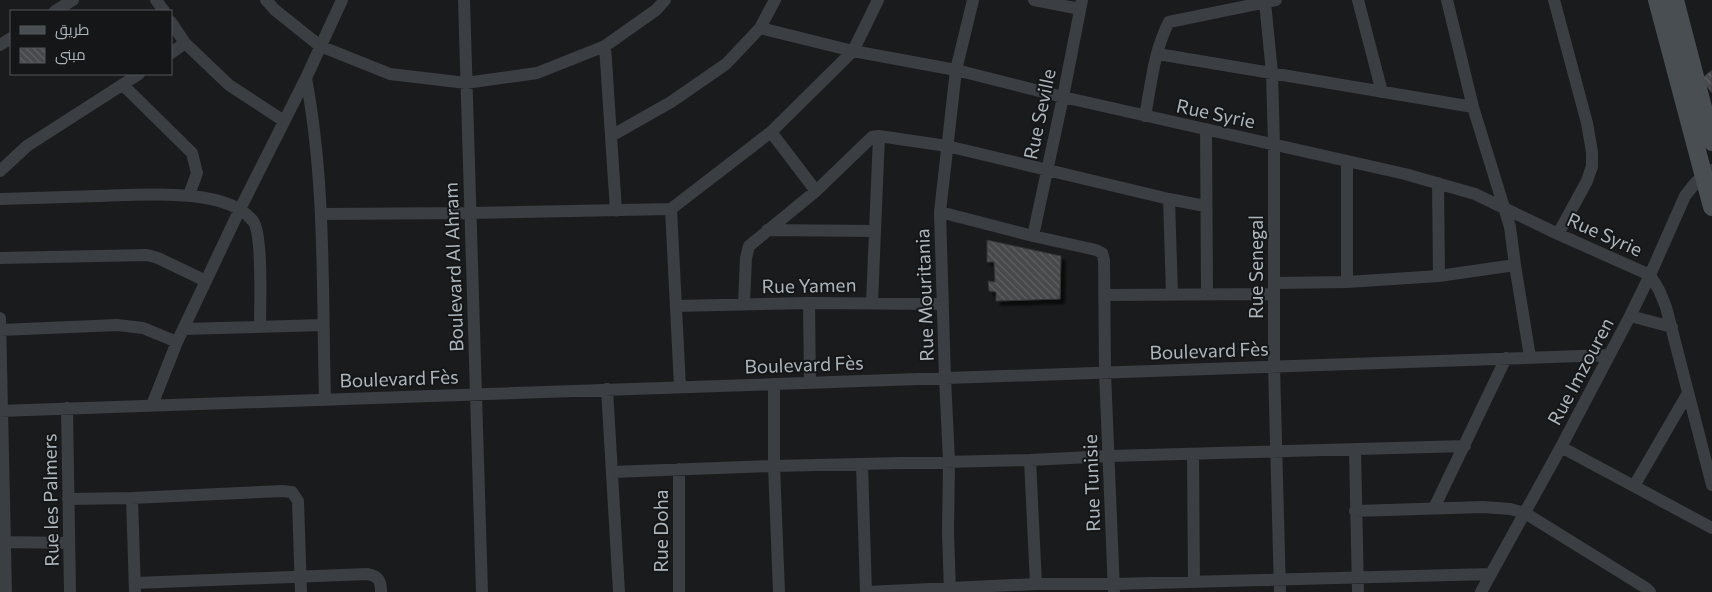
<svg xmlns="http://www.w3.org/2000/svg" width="1712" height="592" viewBox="0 0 1712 592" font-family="Commissioner,Cairo,sans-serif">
<defs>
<pattern id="building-back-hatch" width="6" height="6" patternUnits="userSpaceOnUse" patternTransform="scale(1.25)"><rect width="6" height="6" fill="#47494c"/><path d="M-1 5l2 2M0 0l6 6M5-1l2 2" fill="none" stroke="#5f6164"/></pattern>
<filter id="shadow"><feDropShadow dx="4.5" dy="4.5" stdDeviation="1" flood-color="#0009"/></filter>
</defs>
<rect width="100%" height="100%" fill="#1a1b1c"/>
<path fill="url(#building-back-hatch)" stroke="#343538" filter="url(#shadow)" d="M1712,70V93L1701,79Z
M987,240L1061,256L1060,299L996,301V292L989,291L988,281L995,282L994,262H987Z"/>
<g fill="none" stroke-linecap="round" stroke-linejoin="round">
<path stroke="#3b3e42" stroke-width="12" d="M156,0L164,11
M266,0L275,10L320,46L390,74L466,83L537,73L605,46L656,10L665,0
M464,0L482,592
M1034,0L1080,9
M1358,0L1382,92
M1447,0L1473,107L1510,227L1515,265L1530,357
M1554,0L1587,123L1592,152V166L1587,181L1558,234
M1265,2L1272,73L1274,144V366L1280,592
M55,11L73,0
M171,22L185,43L229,85L284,121
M760,28L853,51L956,70L1063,97L1405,174L1475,194L1558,234L1650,275L1659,290L1666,307L1712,485
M0,45L11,38
M605,46L616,211
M171,53L185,43
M1158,54L1473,107
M306,78C326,184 322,293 325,399
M123,85L192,153L197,173L189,195
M1145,116C1151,85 1154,50 1169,22L1276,0
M1206,129L1207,293
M771,132L816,191
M611,136L671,102L726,64L760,28L775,0
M0,171L27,146L139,74
M1438,183L1439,276
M0,199C33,198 66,197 99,196C139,195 226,186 253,221C263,233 260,307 260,327
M1169,199L1172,294
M671,209L680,387
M940,212L1033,236L1096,250L1102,253L1104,260L1105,372L1114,591
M321,214L470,213L671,209L771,132L853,51L878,0
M767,230L875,231
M1033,236L1063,97L1082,0
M0,258L147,255L158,258L206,281
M1347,282V161
M1274,283L1347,282L1439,276L1515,265
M1104,295L1274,294
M809,303L810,382
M872,303L879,136
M744,304L746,258L749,246L816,191L872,137L879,136L947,146L1169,199L1205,206
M676,306L809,303L943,304
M1630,316L1672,327
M0,318L6,592
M183,329L323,325
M1,330L117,325L143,328L177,342
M774,384V466L779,592
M607,389L619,592
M152,405L177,342L240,209L306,78L342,0
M67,408L70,592
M0,411L1609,355
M1561,447L1712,528
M1355,449L1358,592
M1193,454L1194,582
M1030,460L1036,584
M862,464L866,592
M612,472L774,466L1030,460L1110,456L1465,446
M1634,486L1688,393
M132,498L135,592
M68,499L132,498L282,491L292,492L298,501L301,592
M1434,508L1506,358
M1355,511L1483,507L1510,509L1525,513L1646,588L1650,592
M5,542L69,543
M135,583L367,574C379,576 381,581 381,592
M679,592V469
M867,592L1036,584H1114L1491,574
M950,592L948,532L949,461L945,378L940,212L956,70L973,0
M1481,592L1561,447L1630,316L1650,275L1685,196L1696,182L1712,170"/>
<path stroke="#494e52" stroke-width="18" d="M1657,0L1712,207
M1675,0L1712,142"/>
</g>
<g text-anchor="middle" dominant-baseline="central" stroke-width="4" stroke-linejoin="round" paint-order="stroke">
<g font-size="19" fill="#adb6bc" stroke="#151618">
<text transform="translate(1216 113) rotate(12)">Rue Syrie</text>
<text transform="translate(1039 114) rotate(-78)">Rue Seville</text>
<text transform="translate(1605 234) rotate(24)">Rue Syrie</text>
<text transform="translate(453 267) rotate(-92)">Boulevard Al Ahram</text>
<text transform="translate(1255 267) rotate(-90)">Rue Senegal</text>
<text transform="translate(809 285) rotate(-1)">Rue Yamen</text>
<text transform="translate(924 295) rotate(-92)">Rue Mouritania</text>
<text transform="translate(1209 350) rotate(-2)">Boulevard Fès</text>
<text transform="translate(804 364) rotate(-2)">Boulevard Fès</text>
<text transform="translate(1580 371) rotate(-62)">Rue Imzouren</text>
<text transform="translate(399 378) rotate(-2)">Boulevard Fès</text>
<text transform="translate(1091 483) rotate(-92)">Rue Tunisie</text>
<text transform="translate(50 500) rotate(-91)">Rue les Palmers</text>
<text transform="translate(660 531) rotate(-90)">Rue Doha</text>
</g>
</g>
<rect x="10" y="10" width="162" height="65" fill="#151618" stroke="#52565a"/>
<rect x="20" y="26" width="25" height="8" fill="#494e52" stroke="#52565a"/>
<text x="55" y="35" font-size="15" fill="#adb6bc">طريق</text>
<rect x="20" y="48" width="25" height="15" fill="url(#building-back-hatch)" stroke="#52565a"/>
<text x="55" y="60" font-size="15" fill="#adb6bc">مبنى</text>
</svg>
